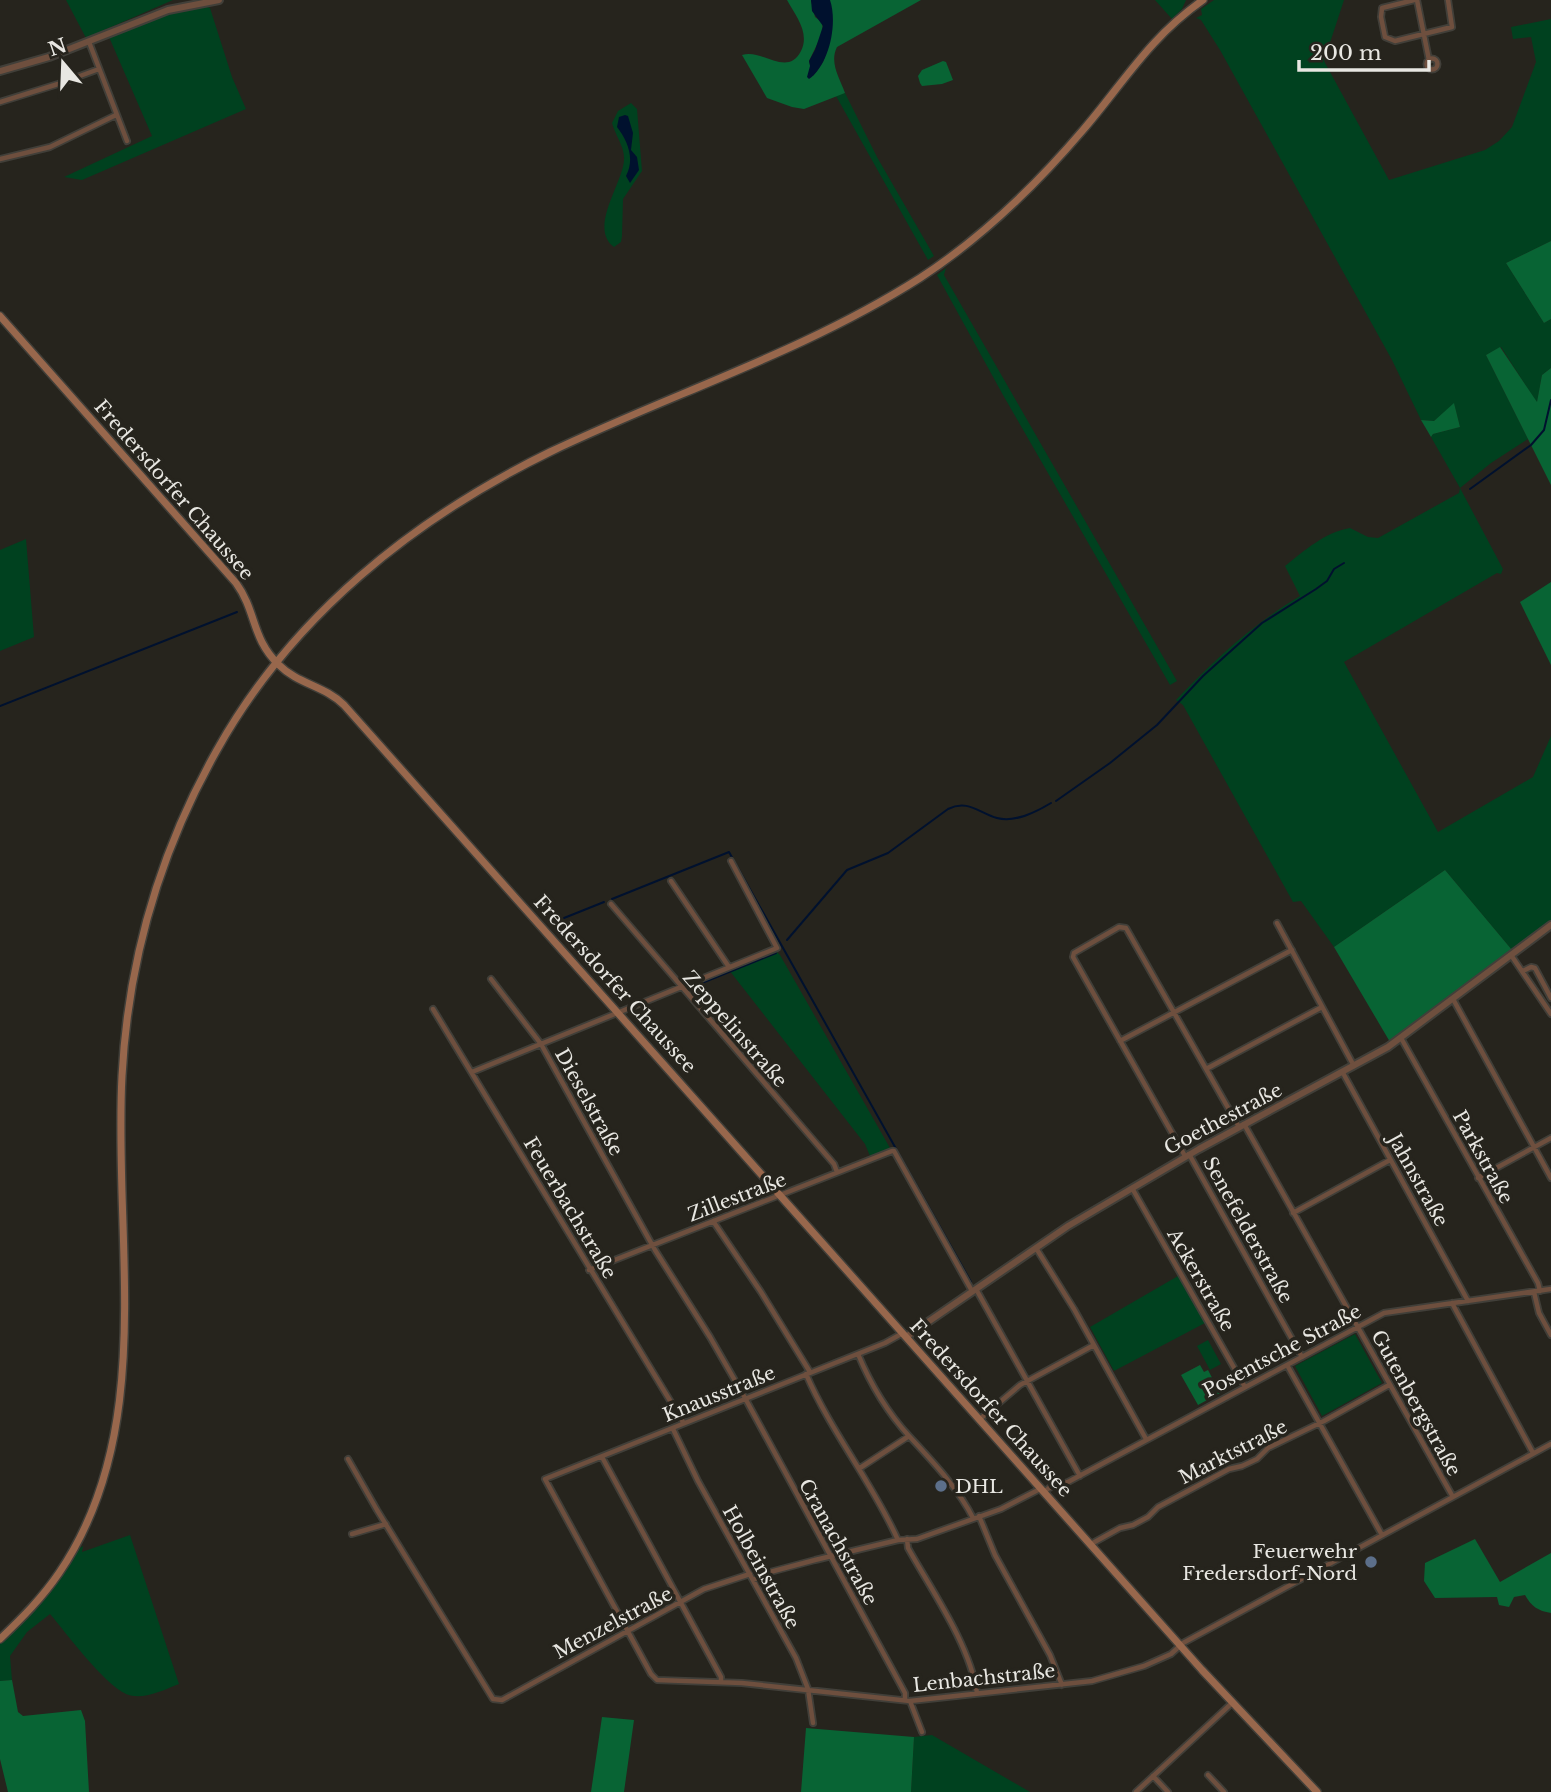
<svg xmlns="http://www.w3.org/2000/svg" width="1551" height="1792" viewBox="0 0 1551 1792" font-family="'Libre Baskerville',serif">
<rect width="100%" height="100%" fill="#26241d"/>
<path fill="#00411f" d="M66,0H173L86,38Z
M1155,0H1186L1182,9L1172,19Z
M1214,0H1344L1324,61L1389,180L1485,150L1499,141L1512,127L1536,62L1531,37L1513,39L1511,27L1551,19V241L1506,263L1544,323L1551,319V368L1542,375L1537,403L1501,347L1486,355L1528,439L1491,463L1460,488L1503,569L1501,574L1497,573L1344,662L1438,832L1533,777L1551,736V921L1512,950L1445,870L1334,947L1301,901L1293,902L1183,705L1176,700C1214,660 1253,624 1300,596L1285,566C1304,551 1325,532 1350,528L1368,537L1378,538L1459,493L1460,488L1431,437L1433,434L1460,427L1454,404L1434,421L1421,420L1392,360L1220,50L1201,20L1196,18L1202,15L1201,9Z
M205,6L210,8L232,77L246,109L82,180L64,177L152,136L109,37C140,25 171,10 205,6Z
M845,93L877,157L934,256L928,260L836,96Z
M631,103L637,109L642,171L623,199L622,236L621,242L614,247C588,228 623,183 624,160C625,147 615,135 612,123L618,111Z
M946,268L944,275L1177,681L1170,685L1003,395L937,275Z
M26,539L34,637L0,651V550Z
M777,952L780,955L890,1148L870,1156L865,1144L729,970Z
M1178,1276L1205,1323L1114,1371L1090,1327Z
M1355,1334L1382,1383L1322,1416L1295,1366Z
M1208,1340L1221,1364L1210,1370L1197,1346Z
M130,1535L179,1684C164,1690 142,1701 126,1694C103,1683 67,1634 50,1614L27,1632L10,1656L12,1680L0,1681V1643L38,1606L76,1550L83,1546L82,1552Z
M932,1735L1030,1792H911L914,1737Z"/>
<path fill="#086434" d="M787,0H811L815,17L822,22L823,32L809,61L813,76L823,62L829,45L830,0H921L837,47C829,63 840,78 845,93L804,109L792,107L767,98L742,55C762,48 787,78 801,51C810,33 796,16 787,0Z
M943,61L946,62L953,80L942,84L922,86L920,83L918,76L922,70Z
M1551,241V319L1544,323L1506,263Z
M1500,347L1537,402L1542,375L1551,368V485L1486,355Z
M1454,403L1460,427L1433,434L1431,437L1421,420L1434,421Z
M1551,582V665L1520,602Z
M1445,870L1512,950L1390,1042L1334,947Z
M1200,1365L1204,1372L1208,1370L1220,1393L1198,1405L1181,1375Z
M1475,1539L1500,1582L1551,1553V1613C1538,1611 1531,1606 1525,1595L1514,1597L1509,1607L1499,1605L1497,1597L1435,1598L1424,1581L1425,1563Z
M12,1680L18,1712L23,1716L81,1710L85,1721L89,1792H8L0,1759V1681Z
M602,1717L634,1720L624,1792H591Z
M806,1728L914,1737L911,1792H801Z"/>
<path fill="#00112e" d="M811,0H830C838,24 829,65 809,79L807,77L810,66L809,61L815,50L823,26L812,11Z
M625,115L628,116L633,133L631,150L637,157L639,170L630,183L626,176C635,159 628,141 617,127L619,117Z"/>
<g fill="none" stroke-linecap="round" stroke-linejoin="round">
<path stroke="#00112e" stroke-width="2" d="M1470,489L1531,445L1544,430L1551,400
M0,706L237,612
M1056,801L1110,763L1157,725L1203,676L1262,623L1316,589L1327,581L1334,569L1344,563
M612,899L729,852L971,1282
M554,922L604,902
M787,940L847,870L888,853L948,809C968,799 979,813 997,818C1015,823 1036,812 1051,803
M692,987L776,953"/>
<defs>
<path id="minor" d="M1414,0L1382,8L1381,17L1385,37L1395,41L1452,27L1448,0
M1417,0L1429,60
M89,42L127,141
M1426.5 64a5.5 5.5 0 1 1 11 0a5.5 5.5 0 1 1-11 0Z
M0,102L58,84L99,69
M0,159L50,147L116,115
M671,881L729,967
M611,904L834,1164L837,1172
M1277,923L1354,1066
M1511,955L1551,1014
M1523,971L1531,967L1535,968L1551,998
M491,979L541,1044L655,1250L710,1337L745,1398L905,1693V1700
M1453,999L1551,1178
M433,1009L683,1422
M1401,1038L1538,1283L1540,1291
M1120,1041L1292,950
M1206,1069L1322,1007
M472,1072L777,948L731,861
M1343,1073L1468,1301
M1244,1124L1453,1497
M1189,1154L1302,1357
M1185,1156L1073,957L1074,953L1119,927L1126,928L1239,1127
M1478,1178L1551,1138
M1132,1188L1245,1387
M1293,1213L1390,1160
M713,1221L761,1292L810,1372
M1036,1248L1074,1309L1146,1439
M589,1270L892,1151H894L972,1291
M976,1289L1080,1476
M1534,1292L1539,1313L1551,1335
M1452,1303L1533,1453
M903,1333L885,1343L545,1479L651,1674L657,1680L742,1683L910,1701L1092,1681L1144,1666L1171,1654L1183,1643L1551,1444
M858,1354C870,1383 888,1413 909,1436C932,1461 958,1488 973,1518
M1287,1365L1382,1535
M806,1374C831,1432 872,1482 898,1540
M980,1419L1020,1385L1094,1345
M673,1429L698,1481L796,1658L808,1689L813,1723
M602,1457L721,1677V1682
M348,1459L377,1510L493,1699L502,1700L704,1589L750,1574
M860,1468L909,1436
M1044,1492L1049,1488L1068,1482L1384,1313L1551,1289
M979,1516L995,1555L1050,1655L1062,1685
M352,1534L386,1524
M907,1539L908,1548C932,1591 970,1645 977,1693
M1091,1544L1120,1528L1133,1525L1148,1517L1158,1507L1229,1469L1242,1466L1257,1459L1268,1448L1324,1421L1389,1385
M753,1580L770,1572L815,1560L898,1540L917,1539L1001,1509L1040,1489
M910,1701L922,1732
M1208,1775L1224,1792
M1153,1776L1168,1792
M1136,1792L1232,1703"/>
<path id="tertiary" d="M0,71L49,57L168,10L219,0
M906,1337L1068,1226L1199,1149L1388,1047L1551,925"/>
<path id="secondary" d="M0,316L236,583C257,612 251,638 279,665C298,684 325,686 344,705L1202,1670L1317,1792
M0,1639C22,1618 42,1598 59,1573C158,1428 113,1240 122,1076C128,961 160,851 217,750C292,616 413,519 550,452C673,393 804,352 920,278C980,239 1037,184 1083,130C1125,81 1148,39 1203,0"/>
</defs>
<use href="#minor" stroke="#413f39" stroke-width="8"/>
<use href="#tertiary" stroke="#413f39" stroke-width="10"/>
<use href="#secondary" stroke="#413f39" stroke-width="10"/>
<use href="#minor" stroke="#6e4f3e" stroke-width="4.5"/>
<use href="#tertiary" stroke="#6e4f3e" stroke-width="6"/>
<use href="#secondary" stroke="#98674c" stroke-width="7"/>
</g>
<g fill="#5c6f8a" stroke="#26241d" stroke-width="2.5">
<circle cx="941" cy="1486" r="7"/>
<circle cx="1371" cy="1562" r="7"/>
</g>
<g text-anchor="middle" dominant-baseline="central" stroke-width="7" stroke-linejoin="round" paint-order="stroke">
<g font-size="19" fill="#e8e7e2" stroke="#26241d">
<text transform="translate(174 490) rotate(49)">Fredersdorfer Chaussee</text>
<text transform="translate(615 984) rotate(48)">Fredersdorfer Chaussee</text>
<text transform="translate(735 1029) rotate(49)">Zeppelinstraße</text>
<text transform="translate(589 1102) rotate(61)">Dieselstraße</text>
<text transform="translate(1223 1119) rotate(-28)">Goethestraße</text>
<text transform="translate(1483 1157) rotate(61)">Parkstraße</text>
<text transform="translate(1418 1180) rotate(61)">Jahnstraße</text>
<text transform="translate(737 1197) rotate(-21)">Zillestraße</text>
<text transform="translate(570 1208) rotate(59)">Feuerbachstraße</text>
<text transform="translate(1248 1230) rotate(61)">Senefelderstraße</text>
<text transform="translate(1201 1280) rotate(60)">Ackerstraße</text>
<text transform="translate(1282 1351) rotate(-28)">Posentsche Straße</text>
<text transform="translate(719 1394) rotate(-22)">Knausstraße</text>
<text transform="translate(1416 1403) rotate(61)">Gutenbergstraße</text>
<text transform="translate(991 1408) rotate(48)">Fredersdorfer Chaussee</text>
<text transform="translate(1233 1452) rotate(-27)">Marktstraße</text>
<text transform="translate(838 1542) rotate(61)">Cranachstraße</text>
<text transform="translate(761 1567) rotate(61)">Holbeinstraße</text>
<text transform="translate(613 1623) rotate(-28)">Menzelstraße</text>
<text transform="translate(984 1678) rotate(-6)">Lenbachstraße</text>
</g>
<g font-size="19" fill="#e8e7e2" stroke="#26241d" text-anchor="start">
<text x="955" y="1486">DHL</text>
<text x="1357" y="1551" text-anchor="end">Feuerwehr<tspan x="1357" dy="22">Fredersdorf-Nord</tspan></text>
</g>
</g>
<g transform="translate(63 63) rotate(341)" stroke="#26241d" stroke-width="5" paint-order="stroke">
<path d="M0-5L12 26L0 18L-12 26Z" fill="#e8e7e2"/>
<text y="-10" font-size="19" font-weight="bold" text-anchor="middle" fill="#e8e7e2">N</text>
</g>
<path d="M1299 60v10h130v-10" fill="none" stroke="#e8e7e2" stroke-width="3.5"/>
<text x="1310" y="60" font-size="21" fill="#e8e7e2" stroke="#26241d" stroke-width="5" paint-order="stroke">200 m</text>
</svg>
